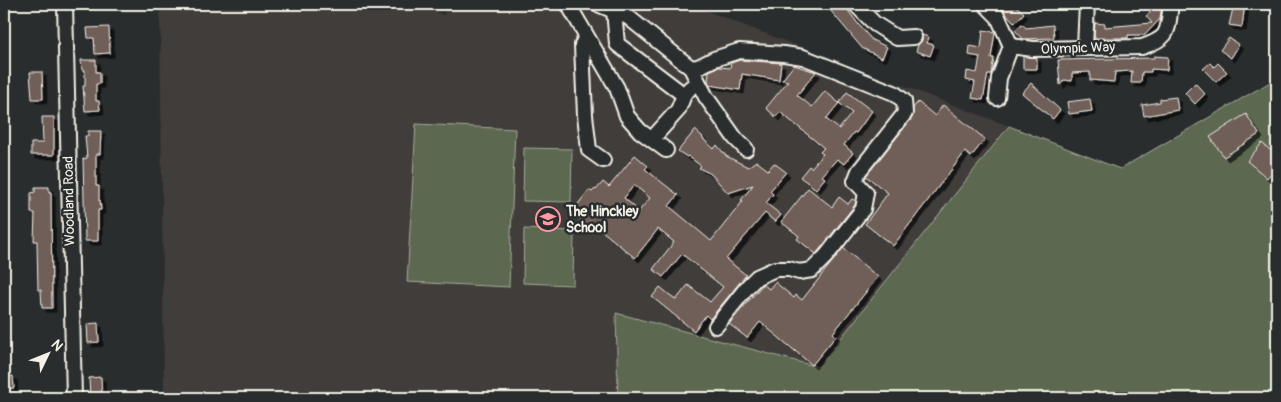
<svg xmlns="http://www.w3.org/2000/svg" width="1281" height="402" viewBox="0 0 1281 402" font-family="Pangolin,sans-serif">
<defs>
<filter id="shadow"><feDropShadow dx="4" dy="4" stdDeviation="0" flood-color="#0009"/></filter>
</defs>
<rect width="100%" height="100%" fill="#2a2d2e"/>
<filter id="ink" filterUnits="userSpaceOnUse"><feTurbulence type="fractalNoise" baseFrequency=".02" numOctaves="2"/><feDisplacementMap in="SourceGraphic" scale="10" xChannelSelector="R" yChannelSelector="G"/><feConvolveMatrix kernelMatrix="1 2 1 2 8 2 1 2 1" color-interpolation-filters="sRGB"/></filter>
<g filter="url(#ink)">
<path fill="#3f3c3b" d="M160,4H416L444,15L446,4H690L756,30L1009,126L818,367L616,313L618,398H164Z"/>
<path fill="#5b6850" stroke="#a8ac9c" d="M1277,13V398H618L616,313L818,367L1009,126L1120,169L1272,81Z
M416,124L515,129L509,287L407,282Z
M524,148L572,149L571,202L523,201Z
M524,229L574,231L573,285L523,283Z"/>
<path fill="#705f58" stroke="#f4f1e8" fill-rule="evenodd" filter="url(#shadow)" d="M825,4H843L859,25L872,40L887,47L882,58L862,48Z
M997,4H1014L1024,13L1015,23Z
M1234,4H1245L1242,27L1229,25Z
M1150,5H1162L1160,19L1145,35H1128V38H1094L1095,23L1105,24V27L1152,23L1146,16L1150,13Z
M1022,24L1026,28L1053,25L1054,38L1023,39L1015,30Z
M109,27L110,53L95,54L94,38H88L87,28Z
M983,30L995,32L991,58H994L991,74H988L983,100L972,98L975,82L966,80L967,71L977,73L980,57L969,55L970,46L981,48Z
M922,35L929,37L927,43L934,45L930,56L916,51L918,45L922,40Z
M1229,38L1239,45L1231,58L1220,50Z
M1023,56L1037,58V69H1023Z
M1154,56L1168,57L1167,70L1151,69V72H1142L1141,83H1131L1132,71L1115,72L1114,82L1090,80V72L1072,73V81L1064,80L1060,85L1058,60L1154,58Z
M81,60H96V72H100V84H96V101H99L100,110L85,111L83,86H85V70H82Z
M740,60L781,63L779,80L742,74L740,90L710,85L708,81L709,71L719,67L730,68L731,63Z
M1210,63L1214,67L1218,63L1227,72L1216,82L1203,69Z
M794,65L816,72L797,95L812,107L825,91L839,103L847,92L872,111L856,133L854,132L844,145L853,153L844,164L837,159L822,176L825,178L816,189L800,177L809,166L811,168L823,154L820,152L824,148L780,112L776,117L766,108L788,81L782,80ZM839,103L852,113L839,129L826,119Z
M30,72H42L43,99H32Z
M1031,83L1060,110L1053,119L1022,93Z
M1195,83L1205,94L1195,104L1185,93Z
M1176,97L1178,110L1144,116L1142,105L1160,102V99Z
M1090,99L1092,111L1069,114L1067,102Z
M918,102L935,116L943,105L985,139L971,157L965,152L893,246L865,224L888,193L866,176L912,118L913,108Z
M1246,114L1259,134L1224,157L1210,137Z
M42,117H54V155H31V143H43Z
M695,130L703,137L702,138L714,149L717,145L726,156L748,167L756,161L768,170L774,163L786,172L770,191L773,194L766,203L781,215L775,222L765,213L726,259L746,275L710,319L706,315L694,331L652,297L660,287L676,300L688,285L710,302L723,287L682,254L663,277L653,269L674,242L658,229L635,258L590,221L587,225L571,213L589,190L592,192L595,189L596,190L603,182L609,187L635,155L648,166L645,169L678,195L669,206L711,241L743,201L741,200L753,185L728,193L711,174L699,168L701,166L688,156L687,157L678,151ZM634,185L650,198L639,211L624,198Z
M88,131H101L100,154H96V186H99V201L100,200L101,210H98V241H85L83,159L87,158L85,136H88Z
M1262,143L1277,156V162L1273,167L1275,169L1267,178L1247,161Z
M35,187H49V192H51L52,308H42L41,290H38L37,241H34L35,213H31V193L35,192Z
M808,188L832,207L839,197L848,204L852,199L856,201L855,205L816,254L797,239L799,236L781,222Z
M843,248L878,277L833,333L836,336L812,365L760,322L747,338L729,324L763,284L769,289L775,282L794,298L796,295L802,300Z
M98,323L99,342L88,343L87,324Z
M13,376L14,388L6,389L5,377Z
M101,377L102,398H90L89,378Z"/>
<g fill="none" stroke-linecap="round" stroke-linejoin="round">
<defs>
<path id="minor" d="M65,4L74,398
M568,4L617,88L627,116L640,131L666,150
M598,4L628,17L691,68L706,97L735,138L746,149
M855,4L875,24L897,38L914,37
M985,4L998,17L1011,46
M614,10L617,44L684,95
M586,36L582,45L585,115L589,150L603,160
M1085,47L1087,4
M691,68L698,67L714,59L739,51L784,54L803,57L894,93L904,101L905,113L859,171L855,181L866,193L863,209L826,256L812,270L799,272L789,269H775L757,277L748,286L716,326
M997,98L999,78L1011,46L1033,49L1142,47C1171,37 1167,32 1171,4
M652,139L678,110L684,95L690,88"/>
</defs>
<use href="#minor" stroke="#f4f1e8" stroke-width="18"/>
<use href="#minor" stroke="#2a2d2e" stroke-width="14"/>
</g>
</g>
<defs>
<symbol id="school-ring" viewBox="-11 -11 22 22"><circle r="9.5" fill="#2a2d2e" stroke="#ff9aa2" stroke-width="1.5"/><path d="M0-5L7-2L0 1L-7-2ZM-4 1L0 2.5L4 1V4Q0 6-4 4Z" fill="#ff9aa2"/></symbol>
</defs>
<g fill-rule="evenodd">
<use href="#school-ring" x="534" y="205" width="28" height="28"/>
</g>
<g text-anchor="middle" dominant-baseline="central" stroke-width="5" stroke-linejoin="round" paint-order="stroke">
<g font-size="14" fill="#f4f1e8" stroke="#2a2d2e">
<text transform="translate(1078 48) rotate(-2)">Olympic Way</text>
<text transform="translate(69 201) rotate(-91)">Woodland Road</text>
</g>
<g font-size="14" font-weight="bold" fill="#f4f1e8" stroke="#2a2d2e" text-anchor="start">
<text x="566" y="211">The Hinckley<tspan x="566" dy="16">School</tspan></text>
</g>
</g>
<rect width="1281" height="402" fill="none" stroke="#2a2d2e" stroke-width="20"/>
<rect x="10" y="10" width="1261" height="382" fill="none" stroke="#f4f1e8" stroke-width="2" filter="url(#ink)"/>
<g transform="translate(48 354) rotate(47)" stroke="#2a2d2e" stroke-width="4" paint-order="stroke">
<path d="M0-4L9 19L0 12L-9 19Z" fill="#f4f1e8"/>
<text y="-8" font-size="14" font-weight="bold" text-anchor="middle" fill="#f4f1e8">N</text>
</g>
</svg>
